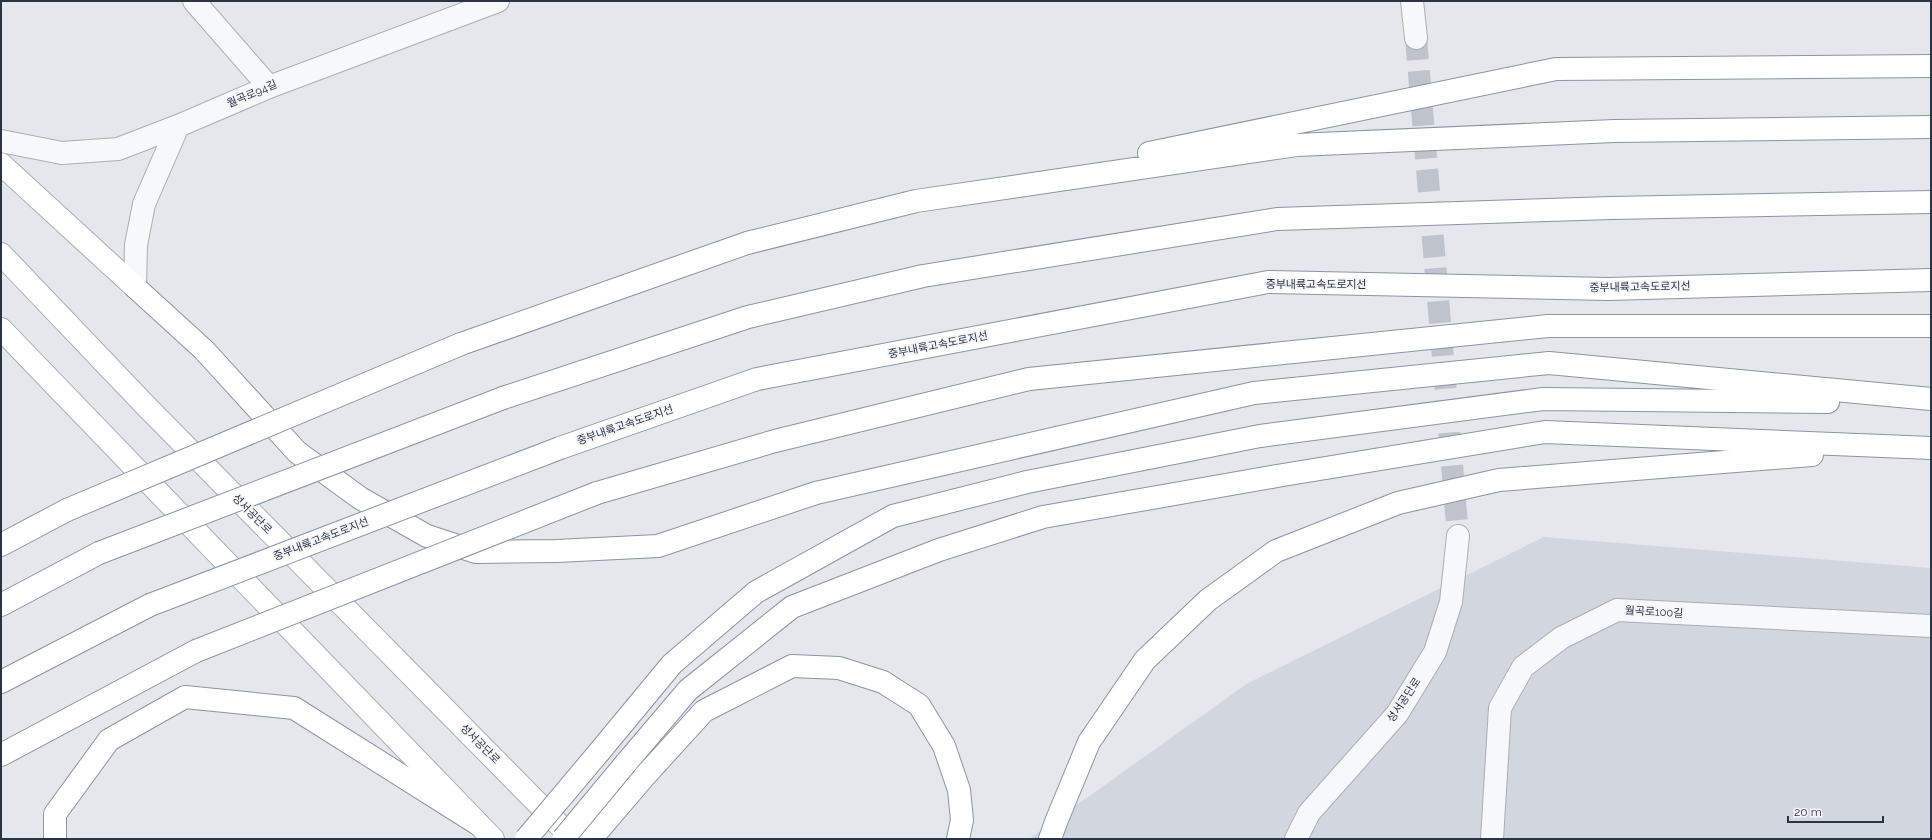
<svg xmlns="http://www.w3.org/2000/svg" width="1932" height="840" viewBox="0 0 1932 840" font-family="Raleway,'Noto Sans KR',sans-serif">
<rect width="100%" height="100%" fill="#e4e7ec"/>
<path fill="#d2d6de" d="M1544,537L1931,568V839H1029L1248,683Z"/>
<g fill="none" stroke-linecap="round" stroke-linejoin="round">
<path stroke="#bfc3cb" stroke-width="22" stroke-dasharray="22 11" stroke-linecap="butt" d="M1416,38L1458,536"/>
<defs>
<path id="minor" d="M194,1L269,87
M1492,839L1500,708L1523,667L1561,638L1617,610L1931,626"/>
<path id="tertiary" d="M1412,1L1416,38
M1,141L62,153L118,149L178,126L269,87L498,1
M135,287L136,245L144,204L178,126
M1296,839L1309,813L1397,714L1435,652L1451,602L1458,536"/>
<path id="secondary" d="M1,164L135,287
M1,254L146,406L573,839
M1,329L493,839"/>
<path id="trunk" d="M591,839L643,778L704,711L792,666L839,668L883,682L919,705L944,746L959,790L962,820L958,839"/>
<path id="motorway" d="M1149,153L1556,69L1931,66
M135,287L204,350L297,452L360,498L427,536L476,552L557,551L658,546L816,493L1254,393L1549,363L1931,399
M461,344L747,243L916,201L1297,145L1614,131L1931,127
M503,398L748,317L923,276L1277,219L1611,208L1931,202
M560,448L757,379L1268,282L1608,289L1931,280
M597,493L775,441L1029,379L1548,326H1931
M1,545L67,510
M1,605L99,553
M1,682L150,605
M600,751L672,664L756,592L893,516L1027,482L1260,436L1543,399L1828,402
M1,755L196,651
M626,763L688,690L792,607L939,550L1043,517L1283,475L1545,432L1931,448
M55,839V814L109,740L185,697L294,708L478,824
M1050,839L1056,822L1089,742L1145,660L1208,600L1276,551L1398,503L1499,480L1812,455"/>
</defs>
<use href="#minor" stroke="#a9aeb7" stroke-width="24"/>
<use href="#tertiary" stroke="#a9aeb7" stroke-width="24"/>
<use href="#secondary" stroke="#a9aeb7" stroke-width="24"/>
<use href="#trunk" stroke="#8b94a3" stroke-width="24"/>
<use href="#motorway" stroke="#8b94a3" stroke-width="24"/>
<use href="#minor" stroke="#f7f8fa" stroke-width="22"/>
<use href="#tertiary" stroke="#f7f8fa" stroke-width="22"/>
<use href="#secondary" stroke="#fff" stroke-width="22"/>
<use href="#trunk" stroke="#fff" stroke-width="22"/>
<use href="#motorway" stroke="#fff" stroke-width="22"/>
<defs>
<path id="motorway-bridge" d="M67,510L461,344
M99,553L503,398
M150,605L560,448
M196,651L597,493
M526,839L600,751
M563,839L626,763"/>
</defs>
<use href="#motorway-bridge" stroke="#8b94a3" stroke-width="24" stroke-linecap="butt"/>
<use href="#motorway-bridge" stroke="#fff" stroke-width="22"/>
</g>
<g text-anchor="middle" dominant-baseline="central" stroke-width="3.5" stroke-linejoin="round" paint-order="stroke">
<g font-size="11" fill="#2b3445" stroke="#f4f6f9">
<text transform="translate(252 94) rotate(-23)">월곡로94길</text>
<text x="1316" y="284">중부내륙고속도로지선</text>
<text transform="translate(1640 287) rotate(-1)">중부내륙고속도로지선</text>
<text transform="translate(938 345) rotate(-11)">중부내륙고속도로지선</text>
<text transform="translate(625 425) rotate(-19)">중부내륙고속도로지선</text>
<text transform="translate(252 514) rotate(45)">성서공단로</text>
<text transform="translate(321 539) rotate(-21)">중부내륙고속도로지선</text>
<text transform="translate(1654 612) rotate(3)">월곡로100길</text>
<text transform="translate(1404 700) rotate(-56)">성서공단로</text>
<text transform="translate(480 744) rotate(45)">성서공단로</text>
</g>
</g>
<rect width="1932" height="840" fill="none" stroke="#2b3445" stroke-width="4"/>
<path d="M1788 816v6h95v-6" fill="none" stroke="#2b3445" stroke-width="2"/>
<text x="1794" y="816" font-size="12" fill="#2b3445" stroke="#f4f6f9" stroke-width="3" paint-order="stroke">20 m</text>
</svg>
